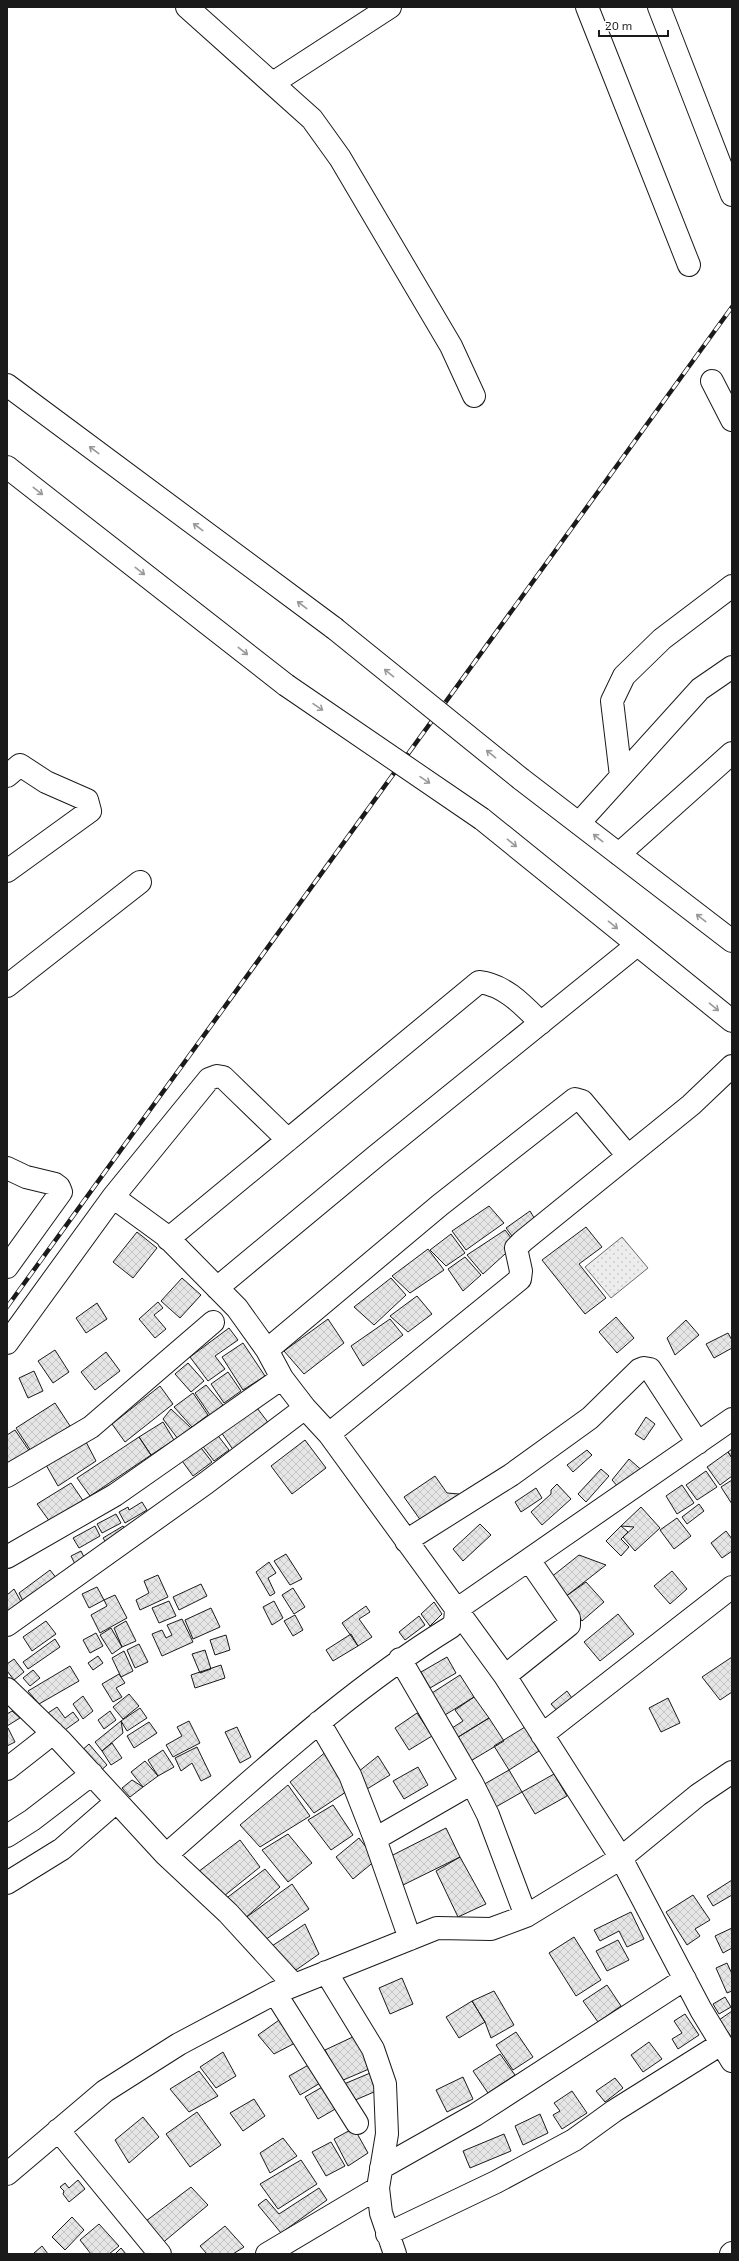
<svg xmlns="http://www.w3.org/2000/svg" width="739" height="2261" viewBox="0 0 739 2261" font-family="'Exo 2',sans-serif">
<defs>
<pattern id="grass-dots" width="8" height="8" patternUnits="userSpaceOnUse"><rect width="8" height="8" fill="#ededed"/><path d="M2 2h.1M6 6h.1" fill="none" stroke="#cbcbcb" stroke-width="1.8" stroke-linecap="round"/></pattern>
<pattern id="building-cross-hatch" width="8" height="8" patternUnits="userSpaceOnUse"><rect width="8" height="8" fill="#e6e6e6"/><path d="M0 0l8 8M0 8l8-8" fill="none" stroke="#c5c5c5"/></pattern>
</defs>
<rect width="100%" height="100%" fill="#fff"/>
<path fill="url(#grass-dots)" stroke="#6a6a6a" d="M622,1237L648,1268L611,1298L585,1267Z"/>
<path fill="url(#building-cross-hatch)" stroke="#1a1a1a" d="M489,1206L504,1223L466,1250L452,1231Z
M530,1211L539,1226L518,1244L506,1228Z
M586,1227L602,1247L579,1264L606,1298L585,1314L542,1260Z
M505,1230L516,1244L483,1274L467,1255Z
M137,1232L157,1248L133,1278L113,1262Z
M451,1234L465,1253L446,1266L430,1250Z
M428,1249L444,1270L410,1293L392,1276Z
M465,1257L481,1275L463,1291L448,1269Z
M182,1278L201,1295L180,1318L161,1301Z
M391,1278L406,1295L374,1325L354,1307Z
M417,1296L432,1314L408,1332L390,1316Z
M158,1302L163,1308L154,1315L166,1329L155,1338L139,1319Z
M97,1303L107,1319L86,1333L76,1318Z
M616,1317L634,1338L617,1353L599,1332Z
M328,1319L344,1343L304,1374L284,1351Z
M390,1319L403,1335L363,1366L351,1346Z
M686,1320L699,1335L675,1355L667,1338Z
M229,1328L238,1340L215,1356L225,1369L208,1381L190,1357Z
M728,1333L732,1340V1348L714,1358L706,1344Z
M243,1343L265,1376L243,1390L222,1357Z
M55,1350L69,1372L53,1383L38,1361Z
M106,1352L120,1371L95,1390L81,1372Z
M188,1363L204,1381L191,1392L175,1374Z
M34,1371L43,1391L28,1398L19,1378Z
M228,1372L241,1391L224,1403L211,1384Z
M206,1385L223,1405L210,1415L195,1393Z
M160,1386L173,1404L125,1442L112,1424Z
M193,1393L208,1415L192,1427L174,1407Z
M55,1403L70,1426L31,1451L16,1428Z
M254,1404L270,1425L234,1451L219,1429Z
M171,1409L191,1428L178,1439L163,1419Z
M646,1417L655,1424L644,1440L635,1434Z
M163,1422L174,1440L151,1455L139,1437Z
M15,1430L30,1452L9,1466L7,1463V1435Z
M216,1433L229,1450L214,1461L201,1444Z
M139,1437L151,1455L90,1496L77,1478Z
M85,1440L96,1461L58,1486L46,1465Z
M305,1440L326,1468L292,1494L271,1466Z
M198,1444L212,1462L193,1476L180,1458Z
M732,1449V1458L728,1452Z
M587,1450L592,1455L573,1472L567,1465Z
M728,1452L732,1458V1476L720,1485L707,1467Z
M629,1459L646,1474L620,1489L612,1480Z
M601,1469L609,1476L586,1502L578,1494Z
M706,1471L717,1487L697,1500L686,1485Z
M435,1476L447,1493L459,1494L463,1498L424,1525L404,1497Z
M732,1480V1504L721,1487Z
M71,1483L84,1502L50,1522L37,1504Z
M557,1484L571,1499L542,1525L531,1512L551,1494V1490Z
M682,1485L694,1503L677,1514L666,1496Z
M536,1488L542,1498L521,1512L515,1502Z
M142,1502L147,1510L125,1523L119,1512L128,1507L129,1510Z
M699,1504L704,1511L687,1524L682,1517Z
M641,1507L660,1528L635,1551L623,1537L634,1527L621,1526Z
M116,1514L121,1523L102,1533L97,1524Z
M677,1518L691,1536L674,1549L660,1530Z
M480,1524L491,1535L463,1561L453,1549Z
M95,1526L100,1536L79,1548L73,1538Z
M123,1526L129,1535L109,1547L103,1538Z
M621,1526L628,1532L621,1539L629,1547L621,1556L606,1541Z
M726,1531L732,1539V1551L722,1558L711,1543Z
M81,1551L88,1565L78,1570L71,1556Z
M286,1554L302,1579L290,1585L274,1561Z
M579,1555L606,1565L565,1597L550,1578Z
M269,1562L276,1573L268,1578L275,1593L270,1596L256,1572Z
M50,1570L61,1584L27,1609L19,1593Z
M672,1571L687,1589L670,1604L654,1586Z
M158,1575L168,1597L140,1610L136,1600L149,1593L144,1581Z
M586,1582L604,1602L582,1621L565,1597Z
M201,1584L207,1596L179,1610L173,1597Z
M97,1587L104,1600L89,1608L82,1594Z
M293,1588L305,1607L294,1614L282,1595Z
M14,1589L25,1609L7,1622V1595Z
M115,1595L127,1618L100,1633L91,1615L107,1606L104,1600Z
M169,1601L176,1616L159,1623L152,1608Z
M274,1601L283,1618L272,1625L263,1607Z
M434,1602L442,1614L430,1626L421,1614Z
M366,1606L370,1612L359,1619L372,1637L358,1646L342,1623Z
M211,1608L220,1627L193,1639L185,1620Z
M618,1614L634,1634L600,1661L584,1642Z
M295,1615L303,1630L293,1636L284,1621Z
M419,1616L425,1625L405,1640L399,1632Z
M182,1619L193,1642L162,1656L152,1634L162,1630L166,1638L172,1635L167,1625Z
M46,1621L56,1634L32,1651L23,1637Z
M126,1621L136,1641L122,1647L114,1628Z
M111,1628L122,1647L112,1654L100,1635Z
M96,1633L103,1646L90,1653L83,1640Z
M351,1634L358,1646L333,1661L326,1650Z
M226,1635L230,1650L215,1655L210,1640Z
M55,1639L60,1647L28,1669L23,1662Z
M139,1644L148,1662L135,1668L127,1650Z
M205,1650L211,1669L200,1673L192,1654Z
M124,1651L133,1671L121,1677L112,1658Z
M98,1656L103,1663L93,1670L88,1663Z
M447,1657L456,1673L430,1688L421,1672Z
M732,1657V1692L720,1700L702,1677Z
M14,1659L24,1672L14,1680L7,1671V1664Z
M221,1665L225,1678L195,1688L191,1675Z
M70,1666L79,1681L39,1704L28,1691Z
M33,1670L40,1678L30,1686L23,1678Z
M119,1674L125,1683L116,1688L122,1697L113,1702L102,1684Z
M460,1675L474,1697L445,1715L432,1693Z
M567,1691L581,1711L567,1722L551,1704Z
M129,1694L139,1706L123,1719L113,1707Z
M83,1696L93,1711L83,1719L73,1704Z
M474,1697L489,1718L455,1739L449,1730L463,1721L455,1710Z
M668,1698L680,1723L661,1732L649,1708Z
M57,1707L65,1718L73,1712L79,1720L62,1732L48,1713Z
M140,1708L147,1718L127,1731L121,1721Z
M12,1711L20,1718L7,1726V1714Z
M110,1711L116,1720L104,1729L98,1720Z
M417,1713L432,1736L409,1750L395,1728Z
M489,1718L504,1741L469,1762L455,1739Z
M121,1721L123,1733L102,1751L95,1742Z
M189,1721L200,1743L173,1757L166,1745L182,1736L177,1727Z
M149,1722L157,1733L134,1748L127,1736Z
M237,1727L251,1757L240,1763L225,1732Z
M525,1727L539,1751L509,1770L494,1746Z
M8,1728L15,1742L7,1746V1729Z
M112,1743L122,1758L111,1765L102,1751Z
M89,1744L107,1765L98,1773L80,1752Z
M197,1747L211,1776L201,1781L192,1763L181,1771L175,1758Z
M163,1750L174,1767L158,1776L148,1760Z
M328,1750L352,1788L314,1813L290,1782Z
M378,1756L390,1775L367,1789L358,1772Z
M145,1761L158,1776L143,1787L131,1772Z
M418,1767L428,1785L404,1799L393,1781Z
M509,1770L522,1792L494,1808L481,1786Z
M554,1774L567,1796L535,1814L522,1792Z
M132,1780L143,1787L130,1797L122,1788Z
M288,1785L310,1816L260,1847L240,1825Z
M333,1805L353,1835L331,1850L308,1820Z
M446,1828L460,1857L403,1885L389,1857Z
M288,1834L312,1863L288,1882L262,1850Z
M359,1838L376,1860L353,1879L336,1857Z
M240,1840L260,1867L224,1896L198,1872Z
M460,1857L486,1904L458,1917L436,1871Z
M265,1869L280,1887L244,1919L224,1900Z
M732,1880V1895L713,1906L707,1896Z
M292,1884L309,1909L265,1940L244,1919Z
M693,1895L710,1920L695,1929L700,1936L687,1945L666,1912Z
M631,1912L644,1939L627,1947L619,1931L600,1941L594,1930Z
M305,1924L319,1954L296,1970L272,1946Z
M732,1928V1948L723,1953L715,1936Z
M574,1937L601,1980L576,1996L549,1953Z
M618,1940L629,1960L607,1971L596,1951Z
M727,1963L732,1974V1991L727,1993L716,1968Z
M402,1978L413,2004L390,2014L379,1988Z
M607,1985L621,2006L598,2022L583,2001Z
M494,1991L514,2025L491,2038L485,2022L472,2001Z
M725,1997L731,2007L719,2014L713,2004Z
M472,2001L485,2022L459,2038L446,2017Z
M732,2011V2038L719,2020Z
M685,2014L699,2035L678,2049L672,2039L682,2033L674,2021Z
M282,2018L297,2042L274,2054L258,2035Z
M516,2032L533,2057L513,2070L496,2045Z
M357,2035L376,2066L341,2081L325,2050Z
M649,2042L662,2059L643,2072L631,2055Z
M223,2052L236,2076L216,2088L200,2067Z
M500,2054L515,2075L488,2093L473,2071Z
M312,2063L322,2082L300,2095L289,2076Z
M199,2071L218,2096L189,2112L170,2089Z
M375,2071L381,2089L353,2101L344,2084Z
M463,2077L473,2099L447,2112L436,2090Z
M615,2078L623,2088L605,2102L596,2091Z
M324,2086L337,2108L318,2119L305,2097Z
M572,2091L587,2113L562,2129L553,2115L560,2111L554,2103Z
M254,2099L265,2116L243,2131L230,2113Z
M197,2112L221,2145L190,2167L166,2134Z
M540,2114L548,2133L523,2145L515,2126Z
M143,2117L159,2137L129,2163L115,2140Z
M354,2128L368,2153L348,2166L334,2139Z
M504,2134L511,2151L470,2168L463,2151Z
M283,2138L297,2156L270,2173L260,2153Z
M331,2142L345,2166L326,2176L312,2152Z
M301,2160L317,2184L278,2209L260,2184Z
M78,2180L85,2189L69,2202L63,2194L64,2191L60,2187L65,2183L69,2188Z
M191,2187L208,2205L160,2245L142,2224Z
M319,2188L327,2200L281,2233L258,2205L266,2199L279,2214Z
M72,2217L84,2230L65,2250L52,2237Z
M99,2224L119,2246L109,2254H91L80,2240Z
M225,2226L244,2247L233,2254H207L200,2246Z
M42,2246L48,2254H35L34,2253Z
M121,2248L126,2254H115Z"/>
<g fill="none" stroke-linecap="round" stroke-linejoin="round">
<defs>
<path id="minor" d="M187,7L312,119L340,158L451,346L474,396
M587,7L689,265
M659,7L732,195
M273,83L390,7
M712,381L732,420
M7,776L20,765L46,782L87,800L90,811L7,871
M621,776L612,701L624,676L662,639L732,586
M579,823L700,689L732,667
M619,854L732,753
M7,986L140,882
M7,1168L26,1177L55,1184L59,1187L61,1192L7,1267
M113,1197L209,1079L217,1076L223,1077L288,1140
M168,1239L479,982C505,985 523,1005 541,1023
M217,1288L376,1156L637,945
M7,1343L113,1197L165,1235L237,1308L267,1350L282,1378L305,1408L329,1434L505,1676L621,1858L701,2010L732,2061
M267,1350L440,1205L575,1099L582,1101L628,1156
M329,1434L520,1279L521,1271L516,1248L523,1241L691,1105L732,1066
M7,1476L91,1427L213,1322
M406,1541L511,1475L590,1418L639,1370L644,1368L650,1369L698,1443
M7,1557L115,1495L282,1378
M7,1625L206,1483L305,1408
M400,1659L472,1783L488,1815L526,1916
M505,1676L569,1625V1618L529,1560
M7,1689L61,1741L166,1855L228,1913L294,1985
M319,1722L350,1775L375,1839L410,1939
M542,1735L732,1587
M7,1769L53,1733
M7,1836L32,1820L92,1774
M375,1839L472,1783
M166,1855C258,1775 347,1691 451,1627L455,1622L456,1610L732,1419
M7,1883L62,1849L116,1802
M326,1972L373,2049L385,2084L387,2134L378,2188L381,2213L395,2254
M275,1993L357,2123
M58,2130L160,2254
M381,2168L475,2115L685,1979
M7,2174L105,2091L179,2044L275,1993L437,1928L491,1929L526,1916L621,1858L698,1795L732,1772
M387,2234L496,2182L574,2140L614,2111L721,2044
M267,2254L378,2188
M731,2254L732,2253"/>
<path id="major" d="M7,385L334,628
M7,467L286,685
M521,779L732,941
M482,819L732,1021"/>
</defs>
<use href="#minor" stroke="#1a1a1a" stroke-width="24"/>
<use href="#major" stroke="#1a1a1a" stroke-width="24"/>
<use href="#minor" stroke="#fff" stroke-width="22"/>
<use href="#major" stroke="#fff" stroke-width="22"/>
<defs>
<path id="rail" d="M7,1307L732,307"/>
</defs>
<use href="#rail" stroke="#1a1a1a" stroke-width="4.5"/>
<use href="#rail" stroke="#fff" stroke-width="3" stroke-dasharray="9" stroke-linecap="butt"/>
<defs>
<path id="major-bridge" d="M334,628L521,779
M286,685L482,819"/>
</defs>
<use href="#major-bridge" stroke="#1a1a1a" stroke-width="24" stroke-linecap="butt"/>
<use href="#major-bridge" stroke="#fff" stroke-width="22"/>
</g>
<defs><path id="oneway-shaft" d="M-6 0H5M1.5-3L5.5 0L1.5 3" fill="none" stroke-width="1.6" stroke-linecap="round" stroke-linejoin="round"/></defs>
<g stroke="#989898">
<use href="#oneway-shaft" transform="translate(94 450) rotate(-143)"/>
<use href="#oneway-shaft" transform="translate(38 491) rotate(38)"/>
<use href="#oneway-shaft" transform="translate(198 527) rotate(-143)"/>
<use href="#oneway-shaft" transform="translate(140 571) rotate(38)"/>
<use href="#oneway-shaft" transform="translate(302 605) rotate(-143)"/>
<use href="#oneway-shaft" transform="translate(243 651) rotate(38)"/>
<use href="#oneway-shaft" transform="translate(389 673) rotate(-141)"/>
<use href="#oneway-shaft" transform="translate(318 707) rotate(34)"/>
<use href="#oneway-shaft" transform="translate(491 754) rotate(-141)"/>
<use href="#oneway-shaft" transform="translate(425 780) rotate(34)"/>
<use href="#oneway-shaft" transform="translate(598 838) rotate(-142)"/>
<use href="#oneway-shaft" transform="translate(512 843) rotate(39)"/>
<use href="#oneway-shaft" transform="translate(701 918) rotate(-142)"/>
<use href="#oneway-shaft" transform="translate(613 925) rotate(39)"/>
<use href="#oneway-shaft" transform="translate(714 1007) rotate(39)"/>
</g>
<rect width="739" height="2261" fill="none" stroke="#1a1a1a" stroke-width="16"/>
<path d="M599 30v6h69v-6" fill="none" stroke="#1a1a1a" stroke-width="2"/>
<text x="605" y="30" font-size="12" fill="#1a1a1a" stroke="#ffffff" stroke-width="3" paint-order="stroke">20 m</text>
</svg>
